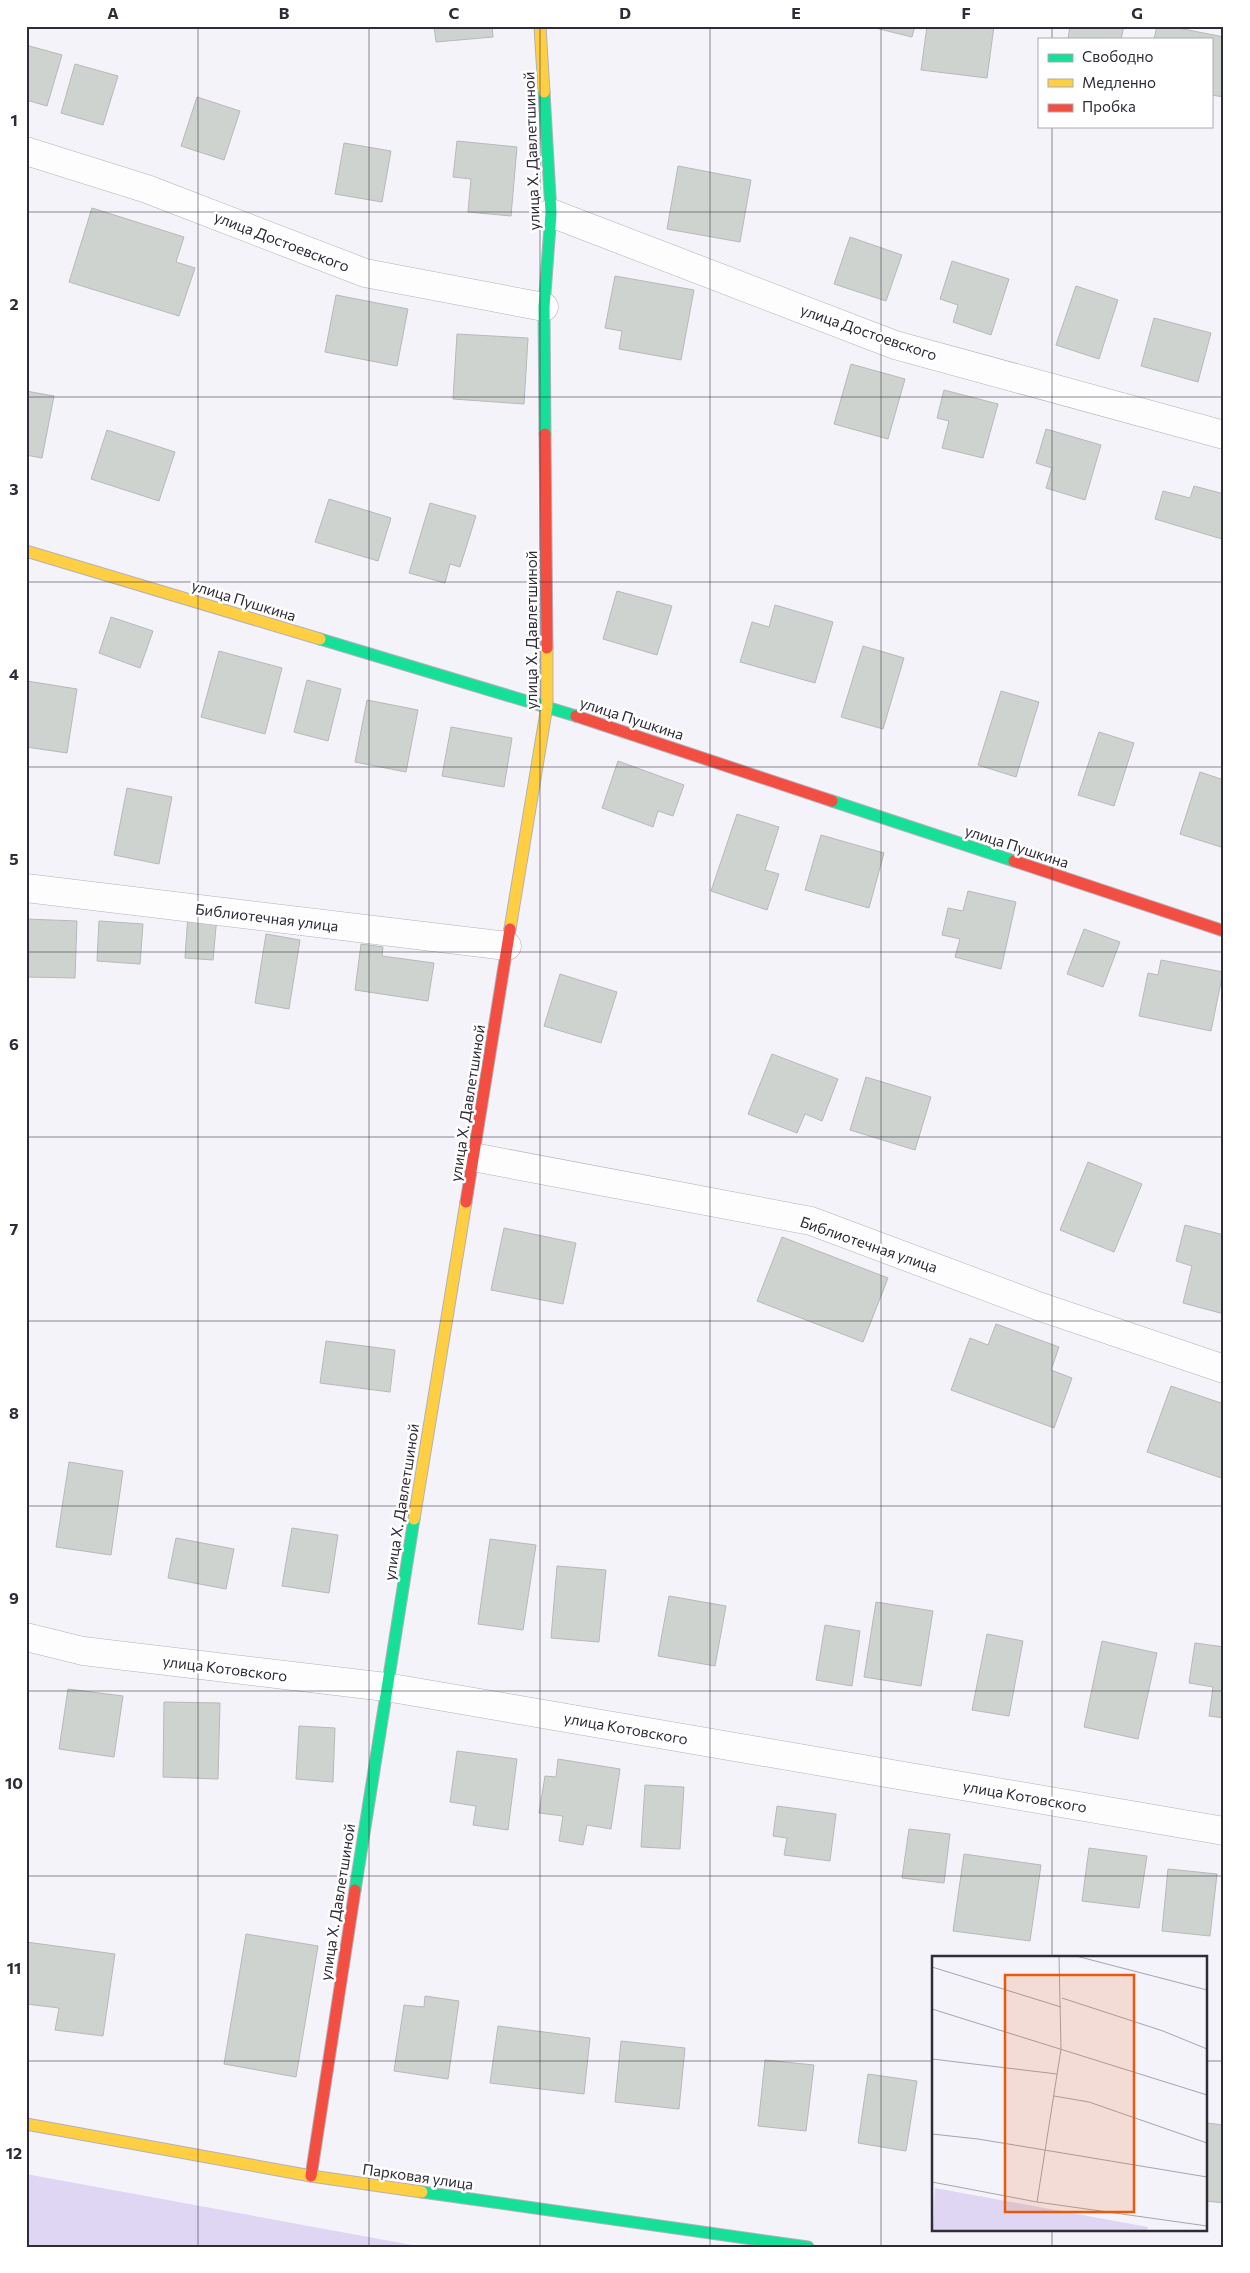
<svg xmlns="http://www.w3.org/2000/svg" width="1250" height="2273" viewBox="0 0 1250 2273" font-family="Commissioner,sans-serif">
<rect width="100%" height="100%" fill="#f5f3fa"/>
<path fill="#dfd6f3" d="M26,2174L423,2247H26Z"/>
<path fill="#cfd3d0" stroke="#b6b9b8" d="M434,26H492L493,37L436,42Z
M867,26H915L912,37Z
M927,26H994L987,78L921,70Z
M1070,26H1124L1121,39H1068Z
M1157,26H1168L1224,37V97L1211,95V39H1154Z
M26,45L62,55L47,106L26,100Z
M75,64L118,76L103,125L61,113Z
M197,97L240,111L224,160L181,146Z
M457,141L517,147L511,216L468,212L471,179L453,177Z
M344,143L391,151L382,202L335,194Z
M678,166L751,180L740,242L667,229Z
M92,208L184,237L176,262L195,268L179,316L69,282Z
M850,237L902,255L886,301L834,284Z
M952,261L1009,279L991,335L953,322L958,305L940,299Z
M615,276L694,290L681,360L619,349L622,331L605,328Z
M1076,286L1118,300L1099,359L1056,345Z
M336,295L408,309L397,366L325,352Z
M1154,318L1211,333L1198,382L1141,366Z
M457,334L528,338L524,404L453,399Z
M851,364L905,379L888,439L834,424Z
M944,390L998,404L983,458L942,448L949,421L937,418Z
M26,391L54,396L42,458L26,455Z
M1046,429L1101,445L1085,500L1046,488L1052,468L1036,463Z
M107,430L175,452L159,501L91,479Z
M1194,486L1224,494L1222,539L1155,519L1163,491L1190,498Z
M329,499L391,518L378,561L315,542Z
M430,503L476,516L460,567L450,564L445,583L409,573Z
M617,591L672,606L657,655L603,639Z
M775,605L833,622L815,683L740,662L752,622L769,627Z
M111,617L153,631L140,668L99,653Z
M863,646L904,658L883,729L841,717Z
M219,651L282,668L265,734L201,717Z
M307,680L341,689L328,741L294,732Z
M27,681L77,689L67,753L26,747Z
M1001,691L1039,702L1016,777L978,765Z
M367,700L418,710L406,772L355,762Z
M451,727L512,738L504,787L442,776Z
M1099,732L1134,743L1114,806L1078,795Z
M618,761L684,785L673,816L658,811L653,827L602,808Z
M1200,772L1224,780V848L1180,834Z
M127,788L172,797L159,864L114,855Z
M737,814L779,827L765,870L779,874L767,910L711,891Z
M821,835L884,853L869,908L805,890Z
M968,891L1016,902L1001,969L955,957L960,939L942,935L948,908L963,911Z
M188,914L217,916L213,960L185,958Z
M26,919L77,921L75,978L26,977Z
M99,921L143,924L140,964L97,961Z
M1084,929L1120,942L1103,987L1067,974Z
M266,934L300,940L289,1009L255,1003Z
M361,944L383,947L382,956L434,963L428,1001L355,990Z
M1161,960L1223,972L1211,1031L1139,1016L1148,973L1158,975Z
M560,974L617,992L601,1043L544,1026Z
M772,1054L838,1079L822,1121L805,1114L797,1133L748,1114Z
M866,1077L931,1097L915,1150L850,1130Z
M1088,1162L1142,1184L1114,1252L1060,1230Z
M1185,1225L1224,1235V1314L1183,1303L1192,1266L1176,1261Z
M504,1228L576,1243L563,1304L491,1290Z
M782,1237L888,1278L863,1342L757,1301Z
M996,1324L1059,1347L1051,1370L1072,1378L1054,1428L951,1390L970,1338L988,1345Z
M326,1341L395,1350L390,1392L320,1383Z
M1171,1386L1224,1404V1479L1147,1452Z
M69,1462L123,1471L111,1555L56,1547Z
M292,1528L338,1535L329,1593L282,1586Z
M176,1538L234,1549L226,1589L168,1578Z
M490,1539L536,1545L523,1630L478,1624Z
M557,1566L606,1570L599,1642L551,1638Z
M669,1596L726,1606L715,1666L658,1656Z
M876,1602L933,1611L921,1686L864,1677Z
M825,1625L860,1631L852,1686L816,1680Z
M987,1634L1023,1641L1009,1716L972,1710Z
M1102,1641L1157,1653L1138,1739L1084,1727Z
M1195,1643L1224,1647V1718L1209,1716L1213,1687L1189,1683Z
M68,1689L123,1696L114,1757L59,1749Z
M164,1702L220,1703L218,1779L163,1777Z
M299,1726L335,1728L333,1782L296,1779Z
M457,1751L517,1759L508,1830L473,1825L476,1806L450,1802Z
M558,1759L620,1769L611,1829L587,1825L583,1845L559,1841L563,1816L539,1813L545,1776L556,1777Z
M645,1785L684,1787L680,1849L641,1847Z
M777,1806L836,1814L830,1861L784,1855L787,1838L773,1836Z
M909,1829L950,1834L944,1883L902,1878Z
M1089,1848L1147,1856L1139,1908L1082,1901Z
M964,1854L1041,1865L1030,1941L953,1931Z
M1168,1869L1217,1874L1210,1936L1162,1931Z
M246,1934L318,1946L296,2077L224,2064Z
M26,1942L115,1954L103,2036L55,2030L59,2008L26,2004Z
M425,1996L459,2001L448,2079L394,2071L404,2005L424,2007Z
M498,2026L590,2038L584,2094L490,2083Z
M621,2041L685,2048L679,2109L615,2102Z
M765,2060L814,2065L806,2131L758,2126Z
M868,2074L917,2081L906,2151L858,2143Z
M1206,2123L1224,2125V2203L1206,2201Z"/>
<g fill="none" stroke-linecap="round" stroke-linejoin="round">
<defs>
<path id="street" d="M26,151L147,189L365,273L544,307
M551,213L895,345L1224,435
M26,888L507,946
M473,1157L811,1221L1038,1306L1224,1369
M26,1637L83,1651L386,1687L1224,1831"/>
<path id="fast" d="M544,92L551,213L544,307L545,434
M320,639L576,716
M832,801L1014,861
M355,1890L414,1519
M422,2192L808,2247"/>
<path id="slow" d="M540,26L544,92
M26,551L320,639
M510,929L547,706V648
M414,1519L466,1202
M26,2124L311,2176L422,2192"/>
<path id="jam" d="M545,434L547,648
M576,716L832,801
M1014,861L1224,931
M466,1202L510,929
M311,2176L355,1890"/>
</defs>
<use href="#street" stroke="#b3b0b9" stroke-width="29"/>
<use href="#fast" stroke="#b3b0b9" stroke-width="13"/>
<use href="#slow" stroke="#b3b0b9" stroke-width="13"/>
<use href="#jam" stroke="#b3b0b9" stroke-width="13"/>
<use href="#street" stroke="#fefdfe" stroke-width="28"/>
<use href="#fast" stroke="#16e098" stroke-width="11"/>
<use href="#slow" stroke="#ffcf43" stroke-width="11"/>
<use href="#jam" stroke="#f24e42" stroke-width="11"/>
</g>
<path fill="none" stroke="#2f2b37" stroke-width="1" stroke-opacity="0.55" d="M198,26V2247M369,26V2247M540,26V2247M710,26V2247M881,26V2247M1052,26V39M1052,126V1957M26,212H1224M26,397H1224M26,582H1224M26,767H1224M26,952H1224M26,1137H1224M26,1321H1224M26,1506H1224M26,1691H1224M26,1876H1224M26,2061H934M1206,2061H1224M1052,2229V2247"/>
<g text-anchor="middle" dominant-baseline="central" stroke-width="5" stroke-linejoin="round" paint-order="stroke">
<g font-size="15" fill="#2f2b37" stroke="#fff">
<text transform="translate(531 151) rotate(-92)">улица Х. Давлетшиной</text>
<text transform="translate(282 241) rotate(21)">улица Достоевского</text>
<text transform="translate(869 332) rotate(19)">улица Достоевского</text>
<text transform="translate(244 600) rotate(17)">улица Пушкина</text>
<text transform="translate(531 630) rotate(-90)">улица Х. Давлетшиной</text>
<text transform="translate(632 718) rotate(18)">улица Пушкина</text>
<text transform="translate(1017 846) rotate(18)">улица Пушкина</text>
<text transform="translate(267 917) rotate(7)">Библиотечная улица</text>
<text transform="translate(467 1103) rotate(-81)">улица Х. Давлетшиной</text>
<text transform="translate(869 1244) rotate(19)">Библиотечная улица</text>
<text transform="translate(401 1502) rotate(-81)">улица Х. Давлетшиной</text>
<text transform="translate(225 1668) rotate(7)">улица Котовского</text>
<text transform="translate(626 1728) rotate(10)">улица Котовского</text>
<text transform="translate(1025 1796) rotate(10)">улица Котовского</text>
<text transform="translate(337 1902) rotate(-81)">улица Х. Давлетшиной</text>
<text transform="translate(418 2176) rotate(8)">Парковая улица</text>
</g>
</g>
<g transform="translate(932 1956)">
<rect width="275" height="275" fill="#f5f3fa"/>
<path d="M3,232L216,271L215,275H1Z" fill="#dfd6f3"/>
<path fill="none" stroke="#a6a3ac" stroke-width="1" d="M144,0L275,34M0,11L129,51M130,42L231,75L275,93M0,53L275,139M0,103L125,118M122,140L157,146L275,187M0,178L46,183L275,221M0,226L105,246L275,270M105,246L129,93L127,0"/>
<path fill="#e8590c" fill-opacity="0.15" stroke="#e8590c" stroke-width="2.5" d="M73,19H202V256H73Z"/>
<rect width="275" height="275" fill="none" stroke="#2f2b37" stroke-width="2.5"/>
</g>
<rect width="1250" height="2273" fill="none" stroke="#ffffff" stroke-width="55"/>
<rect x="1038" y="38" width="175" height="90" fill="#ffffff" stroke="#acaaaf"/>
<rect x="1048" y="54" width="25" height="8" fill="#16e098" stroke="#acaaaf"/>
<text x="1082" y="62" font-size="15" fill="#2f2b37">Свободно</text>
<rect x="1048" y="79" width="25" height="8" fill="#ffcf43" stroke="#acaaaf"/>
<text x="1082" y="88" font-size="15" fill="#2f2b37">Медленно</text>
<rect x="1048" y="104" width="25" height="8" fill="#f24e42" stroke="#acaaaf"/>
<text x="1082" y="112" font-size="15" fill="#2f2b37">Пробка</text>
<rect x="28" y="28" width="1194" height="2218" fill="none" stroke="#2f2b37" stroke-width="2"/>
<g font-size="16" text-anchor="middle" font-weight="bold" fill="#2f2b37">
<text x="113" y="19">A</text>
<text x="284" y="19">B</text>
<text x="454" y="19">C</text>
<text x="625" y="19">D</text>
<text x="796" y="19">E</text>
<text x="966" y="19">F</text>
<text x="1137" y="19">G</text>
<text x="14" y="126">1</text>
<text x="14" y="310">2</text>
<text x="14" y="495">3</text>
<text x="14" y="680">4</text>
<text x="14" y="865">5</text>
<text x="14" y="1050">6</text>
<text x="14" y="1235">7</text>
<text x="14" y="1419">8</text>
<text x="14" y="1604">9</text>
<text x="14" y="1789">10</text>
<text x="14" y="1974">11</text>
<text x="14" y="2159">12</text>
</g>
</svg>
